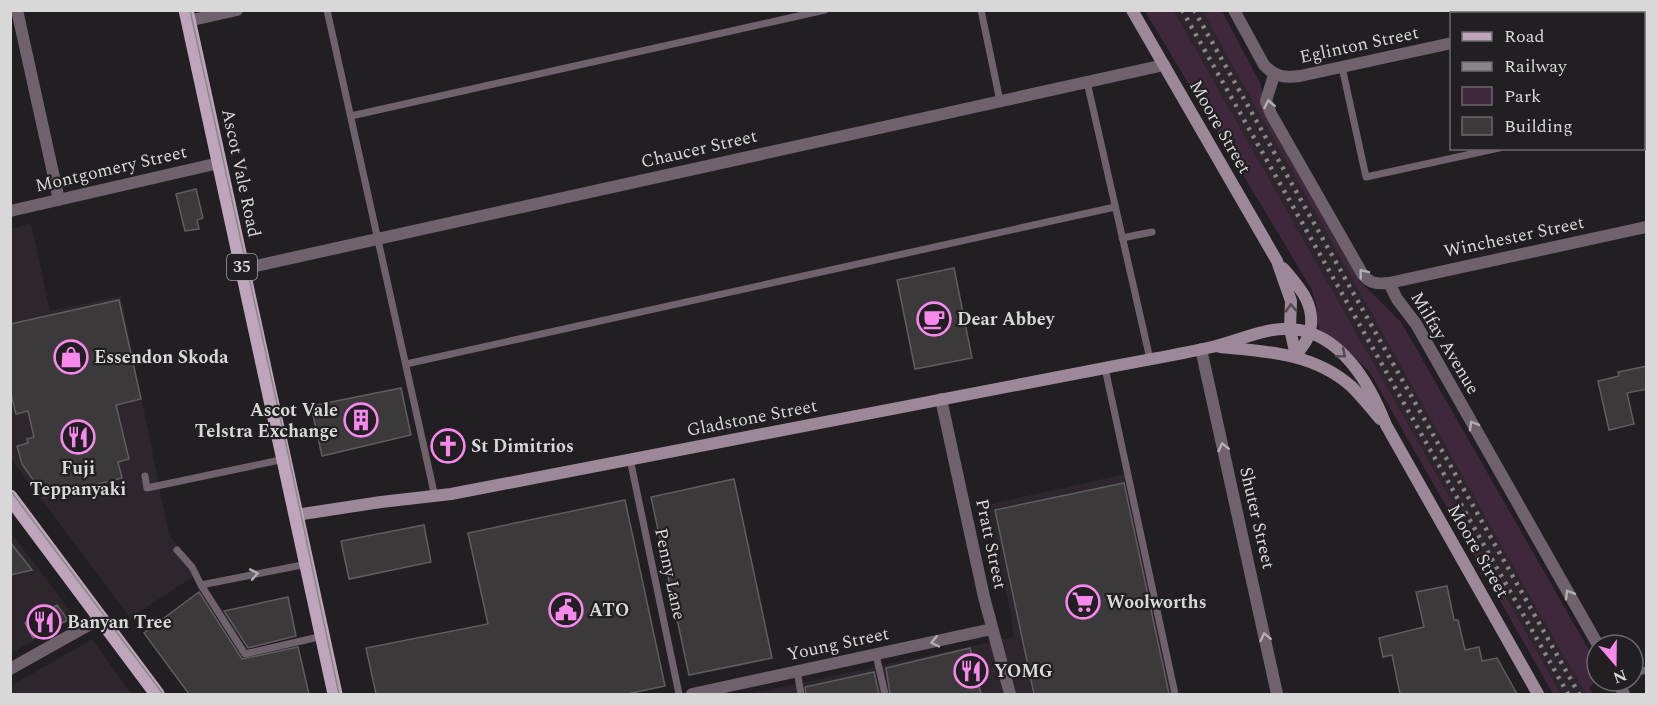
<svg xmlns="http://www.w3.org/2000/svg" width="1657" height="705" viewBox="0 0 1657 705" font-family="Spectral,serif">
<rect width="100%" height="100%" fill="#211f21"/>
<path fill="#2d262c" d="M1174,11H1202L1586,694H1561Z
M31,223L50,311L121,296L169,535L199,573L130,618L11,459V229Z
M1126,474L1173,694H749L1014,637L1010,609L986,505Z
M10,531L71,612V620L11,653Z
M92,639L131,694H11V686Z"/>
<path fill="#3f273c" d="M1145,11H1174L1561,694H1553L1369,371L1338,342L1320,331L1317,322V308L1312,290Z
M1202,11H1222L1261,85L1264,103L1272,126L1359,280L1401,322L1597,664V680L1589,688L1593,694H1586L1545,623Z"/>
<path fill="#3b393a" stroke="#5f5d5f" stroke-width="1.5" d="M196,189L203,218L197,220L199,229L185,231L176,194Z
M954,268L972,358L915,369L897,280Z
M119,300L141,399L116,405L129,459L118,462L122,478L45,497L22,464L17,446L28,443L27,439L34,437L28,411L16,414L10,390V324Z
M1647,366V389L1627,393L1634,424L1609,430L1598,381L1619,376L1618,372Z
M401,388L411,435L322,456L311,406Z
M734,479L772,658L689,675L651,497Z
M1124,483L1169,694H1034L995,510Z
M625,500L665,686L627,694H376L366,648L488,624L468,533Z
M424,525L431,562L349,579L341,541Z
M10,542L32,570L10,575Z
M1447,586L1454,620H1458L1465,650L1479,647L1482,661L1497,658L1517,694H1400L1392,655L1383,657L1379,638L1424,627L1416,592Z
M199,592L242,659L298,647L309,694H189L144,633Z
M288,597L296,636L248,648L224,611Z
M57,605L68,620L33,638L25,623Z
M970,648L981,694H890L886,668Z
M874,672L879,694H806L805,687Z"/>
<g fill="none" stroke-linecap="round" stroke-linejoin="round">
<path stroke="#6f626d" stroke-width="7" d="M327,10L435,497
M981,10L1000,101
M1619,10L1620,14
M1342,67L1366,177L1499,148
M1087,82L1150,359
M351,116L825,10
M1644,118L1646,117
M1122,238L1152,232
M406,364L1115,207
M1105,368L1175,694
M630,459L679,694
M145,476L147,488L285,459
M177,550L192,567L201,585L245,654L323,636
M201,585L307,564
M876,655L885,694
M797,671L801,694
M1633,674L1646,670"/>
<path stroke="#6f626d" stroke-width="12" d="M17,10L59,200
M1234,10L1264,65C1275,77 1285,78 1300,76L1452,43
M1588,14L1602,10
M188,21L237,10
M1274,75L1266,101L1271,114L1363,275C1371,284 1377,284 1389,283L1397,299L1416,324L1598,645
M10,211L219,163
M242,269L1164,65
M1389,283L1646,227
M1201,349L1277,694
M941,399L984,597L1010,694
M10,669L101,618
M1617,681L1624,694
M692,694L992,629"/>
<path stroke="#9c8899" stroke-width="12" d="M1132,10L1277,261L1291,301L1290,329L1296,356
M1283,268C1299,287 1316,304 1310,331C1309,340 1300,349 1296,356
M1220,347C1267,351 1316,354 1352,387C1362,397 1371,408 1380,419
M296,515L381,502L451,494L1105,368C1140,361 1176,355 1212,347C1238,341 1265,327 1292,329C1341,333 1370,384 1386,425L1538,694"/>
<path stroke="#bfa5bb" stroke-width="15" d="M186,10L335,694
M10,497L157,694"/>
<path stroke="#888688" stroke-width="1.5" d="M190,10L289,458L339,694
M10,490L163,694"/>
<path stroke="#888688" stroke-width="4.5" stroke-dasharray="3 6" stroke-linecap="butt" d="M1182,10L1568,694
M1194,10L1579,694"/>
</g>
<defs><path id="oneway-chevron" d="M-2-3.5L2.5 0L-2 3.5" fill="none" stroke-width="1.6" stroke-linecap="round" stroke-linejoin="round" transform="scale(1.5)"/></defs>
<g stroke="#b4afb3">
<use href="#oneway-chevron" transform="translate(1269 104) rotate(-101)"/>
<use href="#oneway-chevron" transform="translate(1363 273) rotate(-128)"/>
<use href="#oneway-chevron" transform="translate(1473 425) rotate(-120)"/>
<use href="#oneway-chevron" transform="translate(1223 447) rotate(-103)"/>
<use href="#oneway-chevron" transform="translate(254 574) rotate(-11)"/>
<use href="#oneway-chevron" transform="translate(1569 594) rotate(-120)"/>
<use href="#oneway-chevron" transform="translate(1265 637) rotate(-102)"/>
<use href="#oneway-chevron" transform="translate(935 642) rotate(168)"/>
</g>
<g stroke="#524951">
<use href="#oneway-chevron" transform="translate(1291 308) rotate(-93)"/>
<use href="#oneway-chevron" transform="translate(1342 354) rotate(39)"/>
</g>
<defs>
<symbol id="cafe-ring" viewBox="-11 -11 22 22"><circle r="9.5" fill="#211f21" stroke="#f788ec" stroke-width="1.5"/><path d="M-5.5-4.5H6V0H3Q3 3.5 0 3.5H-2.5Q-5.5 3.5-5.5 0ZM3-3.2v2h1.7v-2ZM-6 4.5H4V6H-6Z" fill="#f788ec"/></symbol>
<symbol id="shop-ring" viewBox="-11 -11 22 22"><circle r="9.5" fill="#211f21" stroke="#f788ec" stroke-width="1.5"/><path d="M-5-2.5h2.3a2.7 3.5 0 0 1 5.4 0H5L5.5 6h-11ZM-1.5-2.5h3a1.5 2.3 0 0 0-3 0Z" fill="#f788ec"/></symbol>
<symbol id="building-ring" viewBox="-11 -11 22 22"><circle r="9.5" fill="#211f21" stroke="#f788ec" stroke-width="1.5"/><path d="M-4-6H4V6H1V3H-1V6H-4ZM-2.5-4.3h1.7v1.8h-1.7ZM.8-4.3h1.7v1.8H.8ZM-2.5-1h1.7V.8h-1.7ZM.8-1h1.7V.8H.8Z" fill="#f788ec"/></symbol>
<symbol id="restaurant-ring" viewBox="-11 -11 22 22"><circle r="9.5" fill="#211f21" stroke="#f788ec" stroke-width="1.5"/><path d="M-5-6h1v4h1v-4h1v4h1v-4h1v5L-1.5 .5V6h-2V.5L-5-1ZM5-6V6H3V1.5H1.5Q1.5-4 5-6Z" fill="#f788ec"/></symbol>
<symbol id="church-ring" viewBox="-11 -11 22 22"><circle r="9.5" fill="#211f21" stroke="#f788ec" stroke-width="1.5"/><path d="M-1.2-6h2.4v3.5h3.3v2.4h-3.3V6h-2.4V-.1h-3.3v-2.4h3.3Z" fill="#f788ec"/></symbol>
<symbol id="supermarket-ring" viewBox="-11 -11 22 22"><circle r="9.5" fill="#211f21" stroke="#f788ec" stroke-width="1.5"/><path d="M-6-5.5h2.5l.6 2H6L4.5 2H-2.5L-4.4-4H-6ZM-1.5 3.2a1.3 1.3 0 1 0 .1 0ZM3 3.2a1.3 1.3 0 1 0 .1 0Z" fill="#f788ec"/></symbol>
<symbol id="civic-ring" viewBox="-11 -11 22 22"><circle r="9.5" fill="#211f21" stroke="#f788ec" stroke-width="1.5"/><path d="M-.6-6.5H3V-4.5H.6V-3L4-1V1h2V6H-6V1h2V-1L-.6-3ZM-1.2 2.5V6h2.4V2.5Z" fill="#f788ec"/></symbol>
</defs>
<g fill-rule="evenodd">
<use href="#cafe-ring" x="915" y="300" width="38" height="38"/>
<use href="#shop-ring" x="52" y="338" width="38" height="38"/>
<use href="#building-ring" x="342" y="401" width="38" height="38"/>
<use href="#restaurant-ring" x="59" y="418" width="38" height="38"/>
<use href="#church-ring" x="429" y="427" width="38" height="38"/>
<use href="#supermarket-ring" x="1064" y="583" width="38" height="38"/>
<use href="#civic-ring" x="547" y="591" width="38" height="38"/>
<use href="#restaurant-ring" x="25" y="603" width="38" height="38"/>
<use href="#restaurant-ring" x="952" y="652" width="38" height="38"/>
</g>
<g text-anchor="middle" dominant-baseline="central" stroke-width="4.5" stroke-linejoin="round" paint-order="stroke">
<rect fill="#211f21" stroke="#a2a0a2" stroke-width="1.5" x="227" y="254" width="30" height="26" rx="4.5"/>
<g font-size="16" font-weight="bold" fill="#d9d8d9">
<text x="242" y="267">35</text>
</g>
<g font-size="18" fill="#d9d8d9" stroke="#211f21">
<text transform="translate(1359 45) rotate(-12)">Eglinton Street</text>
<text transform="translate(1220 127) rotate(60)">Moore Street</text>
<text transform="translate(699 149) rotate(-13)">Chaucer Street</text>
<text transform="translate(111 169) rotate(-13)">Montgomery Street</text>
<text transform="translate(241 173) rotate(78)">Ascot Vale Road</text>
<text transform="translate(1514 237) rotate(-12)">Winchester Street</text>
<text transform="translate(1445 343) rotate(59)">Milfay Avenue</text>
<text transform="translate(752 418) rotate(-11)">Gladstone Street</text>
<text transform="translate(1257 518) rotate(77)">Shuter Street</text>
<text transform="translate(991 544) rotate(78)">Pratt Street</text>
<text transform="translate(1478 551) rotate(60)">Moore Street</text>
<text transform="translate(670 574) rotate(78)">Penny Lane</text>
<text transform="translate(838 644) rotate(-12)">Young Street</text>
</g>
<g font-size="18" font-weight="bold" fill="#d9d8d9" stroke="#211f21" text-anchor="start">
<text x="957" y="319">Dear Abbey</text>
<text x="94" y="357">Essendon Skoda</text>
<text x="338" y="410" text-anchor="end">Ascot Vale<tspan x="338" dy="21">Telstra Exchange</tspan></text>
<text x="471" y="446">St Dimitrios</text>
<text x="78" y="468" text-anchor="middle">Fuji<tspan x="78" dy="21">Teppanyaki</tspan></text>
<text x="1106" y="602">Woolworths</text>
<text x="589" y="610">ATO</text>
<text x="67" y="622">Banyan Tree</text>
<text x="994" y="671">YOMG</text>
</g>
</g>
<rect width="1657" height="705" fill="none" stroke="#d9d8d9" stroke-width="24"/>
<rect x="1450" y="12" width="195" height="138" fill="#211f21" stroke="#6b696b" stroke-width="1.5"/>
<rect x="1462" y="32" width="30" height="9" fill="#bfa5bb" stroke="#6b696b" stroke-width="1.5"/>
<text x="1504" y="42" font-size="18" fill="#d9d8d9">Road</text>
<rect x="1462" y="62" width="30" height="9" fill="#888688" stroke="#6b696b" stroke-width="1.5"/>
<text x="1504" y="72" font-size="18" fill="#d9d8d9">Railway</text>
<rect x="1462" y="87" width="30" height="18" fill="#3f273c" stroke="#6b696b" stroke-width="1.5"/>
<text x="1504" y="102" font-size="18" fill="#d9d8d9">Park</text>
<rect x="1462" y="117" width="30" height="18" fill="#3b393a" stroke="#6b696b" stroke-width="1.5"/>
<text x="1504" y="132" font-size="18" fill="#d9d8d9">Building</text>
<g transform="translate(1615 663) rotate(160)"><circle r="28" fill="#211f21" stroke="#6b696b" stroke-width="1.5"/>
<path d="M0-4.5L10 22L0 15L-10 22Z" fill="#f788ec"/>
<text y="-9" font-size="16" font-weight="bold" text-anchor="middle" fill="#d9d8d9">N</text>
</g>
</svg>
